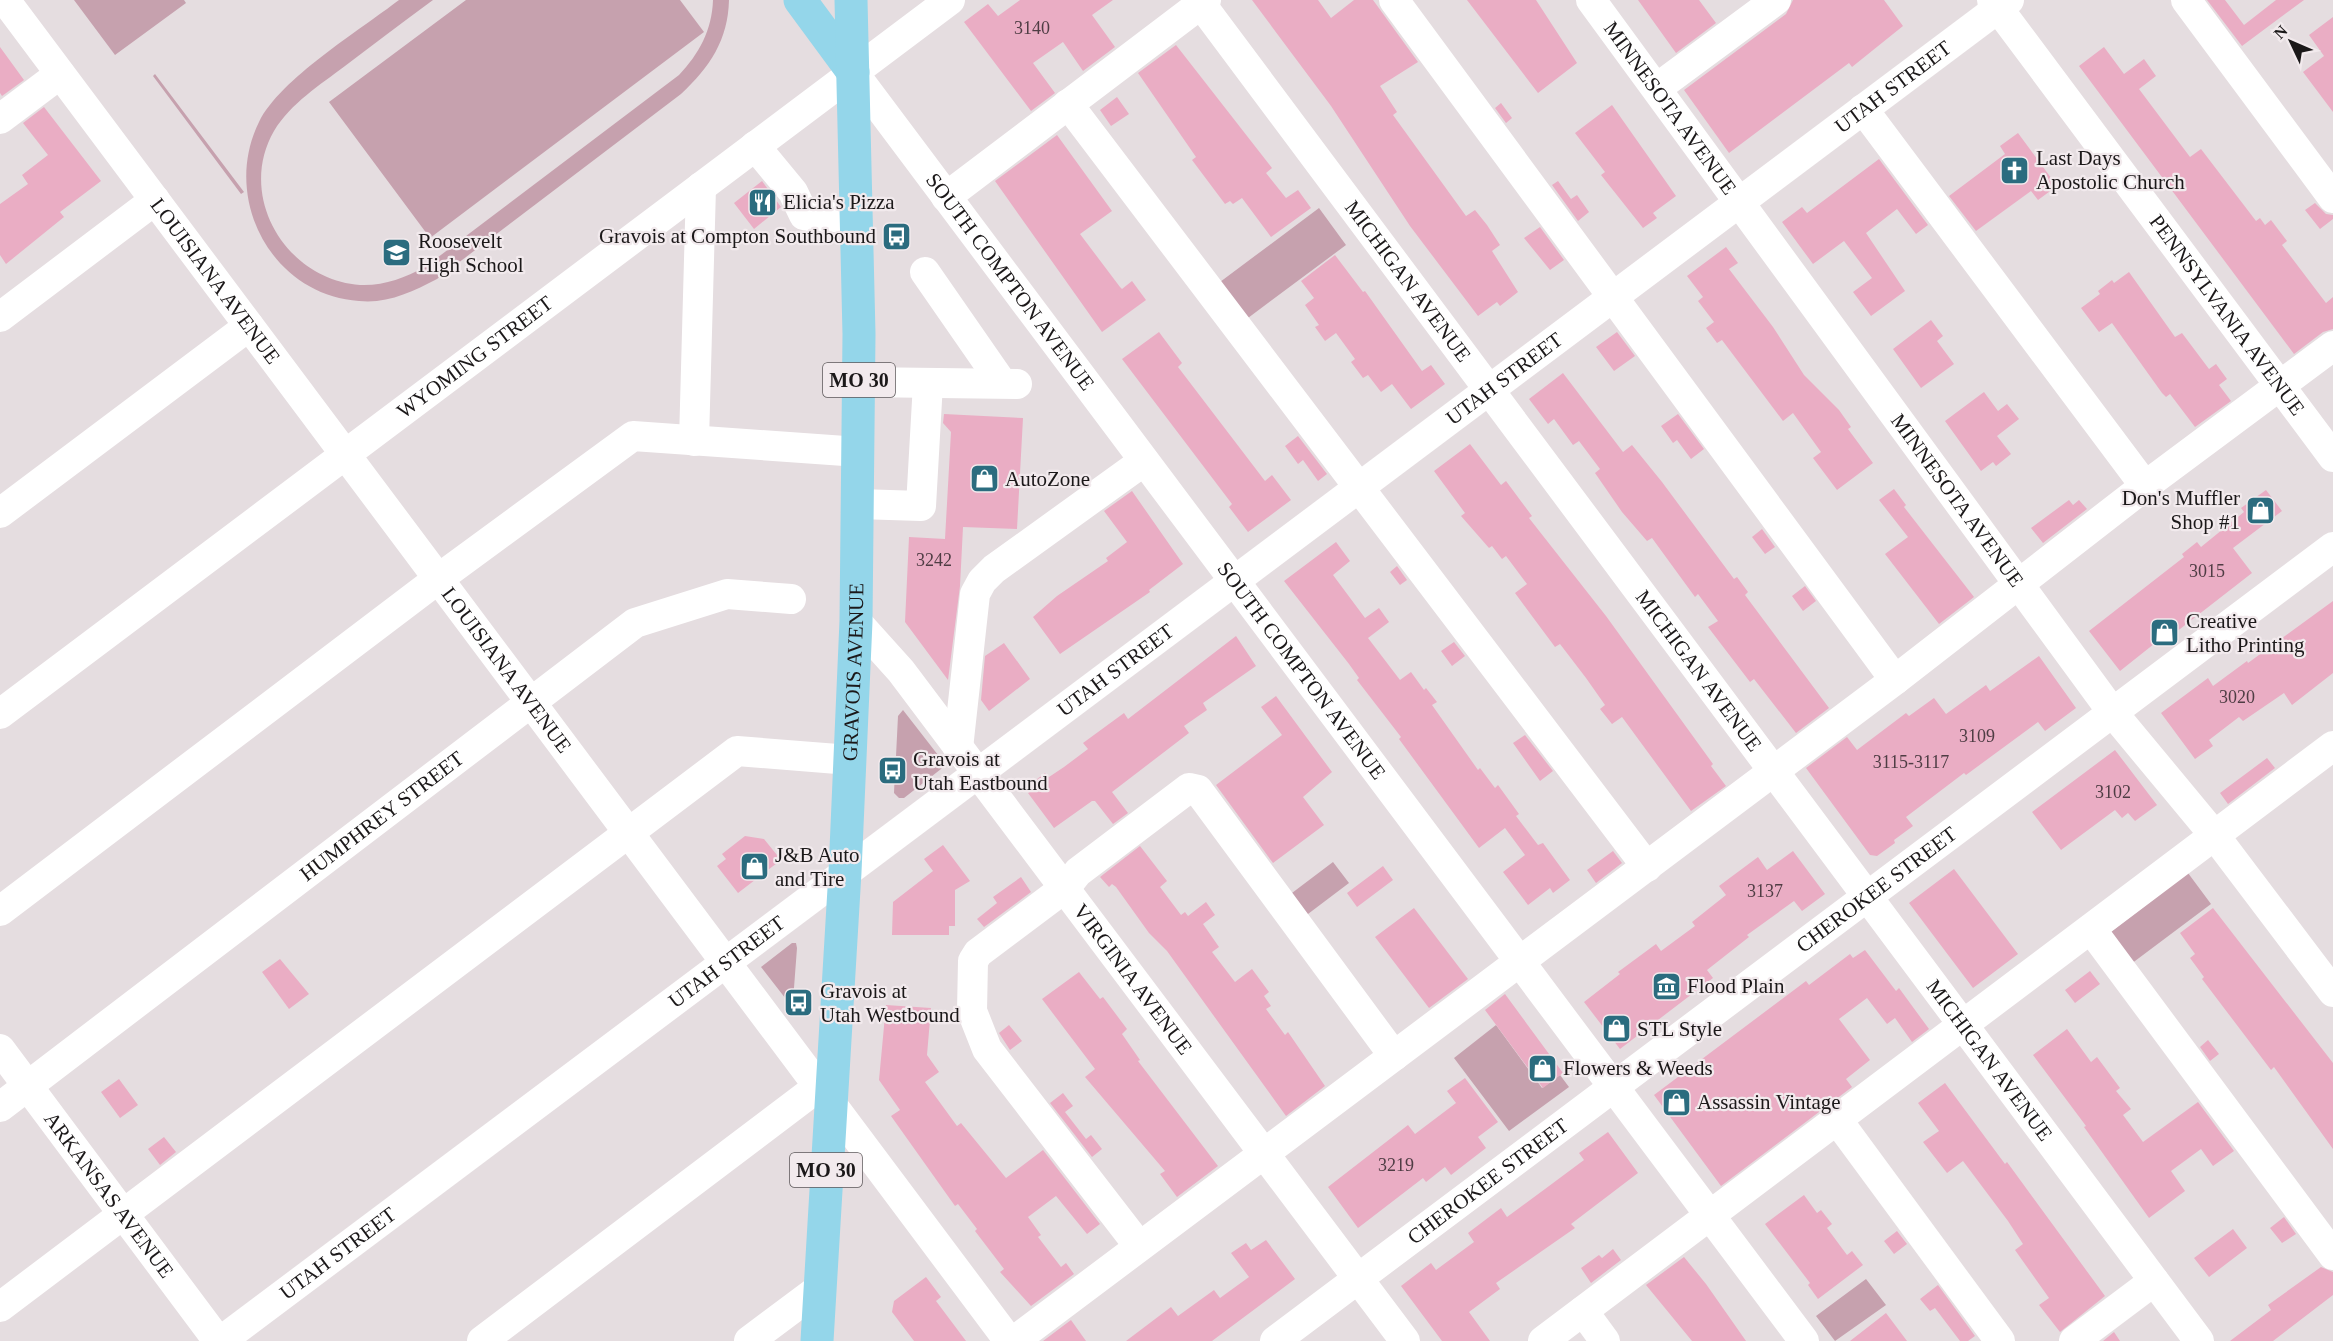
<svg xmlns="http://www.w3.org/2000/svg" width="2333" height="1341" viewBox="0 0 2333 1341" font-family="'Times New Roman',serif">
<rect width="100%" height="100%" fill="#e5dde0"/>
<path fill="#c6a1ae" d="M74,0H184L186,3L115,55Z
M399,0H433C403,22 374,44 345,66C320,85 291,103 274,131C236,197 287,280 360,285C384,286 404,278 425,267L679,75C699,54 712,30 713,0H729C728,40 710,67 681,94L437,279C412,292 387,304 359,301C272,295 221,199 259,122C280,79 360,30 399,0Z
M466,0H680L704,32L430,238L329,102Z
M155,74L244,192L241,194L153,76Z
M1319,208L1346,245L1248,318L1220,282Z
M903,710L945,764L941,769L904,798H899L894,793L895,770H899L900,756H896L898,716Z
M1333,862L1349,883L1304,917L1288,896Z
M2188,873L2211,904L2127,967L2104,937Z
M792,943H796L797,948L793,1001L789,1003L761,967Z
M1496,1025L1542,1088L1560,1075L1569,1087L1509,1131L1454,1058Z
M1866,1279L1886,1305L1835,1341L1816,1316Z"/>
<path fill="#eaadc4" d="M1020,0H1113L1092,15L1115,47L1083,71L1063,42L1033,63L1055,93L1031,111L964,22L988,4L998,16Z
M1252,0H1318L1331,18L1354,0H1373L1418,62L1380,86L1397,112L1393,115L1466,216L1475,210L1487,225L1500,245L1492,251L1518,292L1500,306L1497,302L1478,316L1410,226L1331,106Z
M1467,0H1536L1577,63L1538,93Z
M1638,0H1699L1716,23L1676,53Z
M1793,0H1884L1903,26L1852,67L1849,63L1729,153L1684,90L1786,14Z
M2207,0H2225L2244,25L2276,0H2304L2242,46Z
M2333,17V112L2303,72L2324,56L2309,35Z
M1176,45L1272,168L1266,173L1286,198L1298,190L1311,208L1271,237L1242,198L1233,204L1230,201L1225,204L1192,160L1196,157L1138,73Z
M0,47L24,80L2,96L0,93Z
M2104,47L2124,74L2144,59L2156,76L2139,89L2190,157L2201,149L2256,221L2260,218L2265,225L2271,220L2287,241L2282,245L2326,303L2333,297V329L2323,332L2294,354L2079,66Z
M1117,97L1129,114L1111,126L1100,110Z
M1501,103L1512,118L1506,123L1495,108Z
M1612,105L1676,196L1653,213L1657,218L1643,228L1601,175L1605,172L1575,133Z
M44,107L101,181L60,212L64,217L6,264L0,255V204L28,184L22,175L48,155L23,123Z
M2018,133L2057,186L2038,200L2031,191L1976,231L1949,196L2005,154L2000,146Z
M1057,135L1112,211L1080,234L1120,287L1122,289L1132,281L1146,300L1102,332L995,181Z
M1879,159L1928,225L1916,234L1897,209L1866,233L1905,291L1871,316L1853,292L1872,278L1844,241L1813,264L1782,222L1802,207L1807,213Z
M762,181L781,207L754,229L734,203Z
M1558,181L1571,199L1577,195L1589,212L1578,221L1552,185Z
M2315,203L2326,214L2333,215V219L2320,229L2305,210Z
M1540,227L1564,260L1550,270L1524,238Z
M1726,247L1738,263L1729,269L1773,327L1804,375L1839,410L1851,427L1848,429L1873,463L1837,490L1813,458L1821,452L1793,413L1783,421L1722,340L1717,343L1706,328L1714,322L1698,301L1703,297L1687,276Z
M1335,255L1363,292L1365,291L1422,371L1431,365L1445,384L1411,409L1392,384L1381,392L1368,375L1363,378L1351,362L1355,359L1336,333L1325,341L1315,327L1319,325L1305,305L1314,298L1301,281Z
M2129,272L2175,337L2182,333L2209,369L2216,364L2227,379L2219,385L2231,401L2195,427L2170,394L2166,397L2162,393L2112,323L2099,332L2081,308L2100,294L2098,291L2112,280L2114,283Z
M1931,320L1943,336L1937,341L1954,364L1921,388L1893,349Z
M1159,332L1182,363L1178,367L1265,481L1272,475L1291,500L1248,532L1229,507L1232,504L1122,359Z
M1617,332L1635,356L1614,371L1596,347Z
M1563,373L1623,452L1632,445L1662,482L1734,579L1737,577L1748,592L1745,595L1829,708L1796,733L1754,679L1750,682L1708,627L1718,621L1698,594L1695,597L1652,538L1647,541L1622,512L1595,473L1600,469L1579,441L1573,445L1554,419L1548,424L1529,399Z
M1984,392L1998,411L2007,404L2019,419L1997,436L2011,454L1996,466L1993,462L1981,471L1945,421Z
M944,414L1023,418L1017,529L963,527L960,586L948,680L905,622L909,537L945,539L951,432L943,423Z
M1678,414L1704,449L1691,459L1677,440L1673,443L1661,426Z
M1298,436L1327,474L1318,481L1303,460L1298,464L1285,446Z
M1470,444L1501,485L1506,481L1532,516L1529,518L1606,616L1713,764L1711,766L1726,786L1691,811L1622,717L1612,724L1600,709L1605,705L1586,678L1560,644L1555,647L1529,612L1515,593L1527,584L1506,556L1502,559L1492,546L1489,548L1461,516L1465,513L1434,471Z
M1894,489L1906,505L1904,507L1974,597L1939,624L1885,554L1908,537L1879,500Z
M2266,490L2282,511L2233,548L2252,573L2180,629L2161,642L2159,640L2120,671L2089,631L2184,557L2182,554L2197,542L2201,547L2244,512L2241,508Z
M1132,491L1183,564L1149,590L1150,592L1060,654L1033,617L1057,596L1108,561L1106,558L1127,542L1104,511Z
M2069,500L2073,505L2079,500L2087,509L2043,543L2031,528Z
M1762,529L1775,547L1765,554L1752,537Z
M1336,542L1350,561L1333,575L1365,618L1379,608L1389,622L1368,638L1400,680L1411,672L1424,690L1426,688L1437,702L1432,705L1478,770L1480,768L1495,788L1498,785L1519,814L1516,816L1538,845L1543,843L1570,880L1553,893L1550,888L1528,905L1503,872L1525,855L1505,828L1479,848L1399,739L1401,737L1357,680L1359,678L1349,664L1284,581Z
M1397,566L1407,580L1400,585L1390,572Z
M1805,586L1816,601L1803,611L1792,596Z
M2333,601V673L2292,705L2284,693L2243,721L2239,717L2209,740L2213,746L2195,759L2161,713L2208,678L2213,686L2247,661L2248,663Z
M1236,636L1256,666L1203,703L1207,710L1184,726L1189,733L1112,792L1128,813L1113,824L1095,801H1092L1054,828L1028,793L1035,788L1032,783L1045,773L1049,777L1064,767L1088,749L1083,743L1124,713L1128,719Z
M1454,642L1465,656L1452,666L1441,651Z
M1004,643L1030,679L989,711L981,700L985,656Z
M2039,656L2076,708L2045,731L2038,722L1966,775L1964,773L1906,817L1913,826L1894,840L1895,843L1877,856L1870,855L1806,768L1847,737L1857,750L1906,713L1909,716L1934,698L1946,714L1986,685L1990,691Z
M1276,696L1332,772L1303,797L1324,825L1273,863L1216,785L1282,735L1261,707Z
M1525,735L1553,771L1540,781L1513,743Z
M2115,750L2157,805L2135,821L2128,813L2122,818L2115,810L2061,850L2032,812Z
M2267,758L2275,768L2228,804L2220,793Z
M745,836L764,839L781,860L738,893L717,866L726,859L722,854Z
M943,845L970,881L955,890V926H949V935H892L893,902L933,871L924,859Z
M1140,846L1167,881L1160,887L1181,915L1185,912L1188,916L1206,902L1215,915L1203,924L1219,947L1212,952L1235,982L1252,969L1269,992L1264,996L1271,1006L1266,1009L1285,1035L1288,1032L1325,1086L1286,1116L1167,951L1149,933L1116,887L1112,884L1109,887L1100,877Z
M1613,851L1622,863L1596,883L1587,870Z
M1793,851L1825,894L1802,911L1794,901L1747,935L1749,937L1707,970L1713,978L1620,1049L1584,1002L1620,974L1618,972L1656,944L1661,951L1695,926L1692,922L1726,895L1719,886L1758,857L1767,870Z
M1383,866L1393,880L1357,907L1347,893Z
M1954,869L2018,954L1973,988L1909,903Z
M1021,877L1031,892L984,927L977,919L997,903L993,897Z
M1414,908L1468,979L1429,1008L1375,937Z
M2213,908L2333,1063V1149L2274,1067L2271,1070L2202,979L2204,977L2190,958L2195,954L2180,933Z
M1865,950L1896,991L1899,988L1929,1029L1912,1042L1895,1018L1887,1024L1867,998L1839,1019L1870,1060L1846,1079L1852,1087L1721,1186L1654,1095L1806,981L1809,985L1850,954L1853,958Z
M280,959L309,994L289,1009L262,972Z
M2090,971L2100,984L2075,1003L2065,990Z
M1079,972L1100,999L1103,997L1127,1029L1122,1034L1140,1060L1138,1061L1218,1166L1177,1197L1160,1174L1165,1171L1085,1077L1095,1069L1042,999Z
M1505,994L1563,1073L1543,1088L1485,1010Z
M886,1005L931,1008L927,1055L939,1072L925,1082L957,1126L961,1123L1006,1178L1043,1150L1100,1224L1087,1234L1056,1196L1028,1217L1041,1235L1038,1237L1061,1267L1066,1263L1074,1274L1031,1306L1000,1272L1004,1269L975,1231L977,1229L958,1204L955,1206L891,1116L900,1110L879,1080Z
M1009,1025L1022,1041L1010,1050L999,1033Z
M2067,1029L2091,1062L2097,1057L2120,1088L2116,1091L2131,1109L2123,1115L2143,1142L2198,1102L2234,1151L2213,1166L2201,1149L2171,1171L2185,1191L2149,1218L2084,1127L2086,1126L2033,1055Z
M2208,1040L2219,1054L2210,1061L2200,1047Z
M1465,1078L1498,1122L1478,1137L1486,1148L1451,1175L1445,1167L1426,1182L1423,1178L1358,1228L1328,1187L1408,1125L1415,1134L1456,1103L1447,1091Z
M119,1079L138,1105L120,1118L101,1092Z
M1945,1083L2005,1164L2007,1162L2105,1296L2060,1332L2039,1305L2049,1298L2015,1250L2023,1244L2008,1221L1963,1161L1947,1173L1923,1142L1939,1131L1918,1103Z
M1063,1093L1073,1106L1065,1112L1086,1139L1091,1135L1102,1149L1092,1157L1050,1103Z
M1608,1132L1638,1173L1571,1224L1575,1228L1496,1283L1500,1289L1469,1312L1490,1341H1442L1401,1286L1431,1263L1436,1270L1474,1242L1468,1233L1501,1208L1507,1217L1545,1189L1584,1160L1579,1153Z
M164,1137L176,1152L160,1165L148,1149Z
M1804,1195L1817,1213L1821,1210L1832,1224L1827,1228L1847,1255L1852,1251L1863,1265L1818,1299L1808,1285L1810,1283L1765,1224Z
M2284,1217L2296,1234L2282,1243L2270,1228Z
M2233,1229L2247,1248L2209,1277L2194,1258Z
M1897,1231L1907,1244L1894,1254L1884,1241Z
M1266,1240L1295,1279L1212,1341H1126L1171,1307L1178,1316L1214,1290L1220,1298L1249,1277L1231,1253L1246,1243L1251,1250Z
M1613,1249L1621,1260L1591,1283L1581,1268L1599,1255L1602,1258Z
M1684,1257L1706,1284L1746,1341H1692L1646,1285Z
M2321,1267L2333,1272V1295L2273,1341H2230L2271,1310L2268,1305Z
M926,1277L941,1297L936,1301L966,1341H914L892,1312L894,1301Z
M1938,1285L1975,1336L1968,1341H1960L1935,1308L1930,1311L1920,1299Z
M1886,1313L1907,1341H1850Z
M1071,1320L1086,1341H1043Z
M2114,1332L2120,1341H2103Z"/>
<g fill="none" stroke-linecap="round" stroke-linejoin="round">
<g stroke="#fff" stroke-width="30">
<path id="s1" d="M5,0L1009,1341"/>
<path id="s2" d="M1198,0L2199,1341"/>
<path d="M1394,0L1895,680"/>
<path id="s3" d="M1591,0L2113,713L2215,836L2333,992"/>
<path id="s4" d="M1992,0L2333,457"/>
<path d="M2186,0L2333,198"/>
<path id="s5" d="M853,72L1804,1341"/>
<path d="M1657,88L1776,0"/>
<path d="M1068,104L1647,867"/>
<path d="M1863,109L2145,486"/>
<path d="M0,119L60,74"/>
<path d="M755,146L793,192L804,215L814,217H857"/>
<path d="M946,197L1206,0"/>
<path d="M925,272L1002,383"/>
<path d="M0,317L155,200"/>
<path d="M859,382L1017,384"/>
<path d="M694,441L701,187"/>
<path d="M858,504L921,506L928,383"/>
<path d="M0,513L249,326"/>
<path id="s6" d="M856,621L901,671L1405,1341"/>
<path id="s7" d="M0,714L950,0"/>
<path d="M958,748L975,594L982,581L994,569L1144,461"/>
<path d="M0,911L438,579L633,436L859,452"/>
<path d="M2091,929L2333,1255"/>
<path id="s8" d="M0,1049L218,1341"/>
<path id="s9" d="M0,1107L635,623L727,594L791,599"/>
<path d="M1838,1121L2000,1341"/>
<path d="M1139,1246L987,1049L972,1011L973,961L978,953L1066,887L1078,872L1189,788L1198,790L1394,1056"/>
<path d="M0,1307L737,751L850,760"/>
<path d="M1583,1311L1605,1341"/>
<path id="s10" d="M221,1341L2009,0"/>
<path d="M482,1341L818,1087"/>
<path d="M749,1341L820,1288"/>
<path d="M1014,1341L1895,680L2145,486L2333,346"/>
<path id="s11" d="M1275,1341L2333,547"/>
<path d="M1543,1341L2333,746"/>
<path d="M2074,1341L2154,1281"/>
</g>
<g stroke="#94d6ea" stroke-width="33">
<path d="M800,0L853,72"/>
<path id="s12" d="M817,1341L845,872L856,621L859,334L851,0"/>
</g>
</g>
<defs>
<symbol id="church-square" viewBox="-11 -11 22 22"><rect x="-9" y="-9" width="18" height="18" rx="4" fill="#2b6c7f" stroke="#f2eaed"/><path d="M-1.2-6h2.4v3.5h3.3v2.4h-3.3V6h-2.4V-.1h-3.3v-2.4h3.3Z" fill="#fff"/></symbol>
<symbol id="restaurant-square" viewBox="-11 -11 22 22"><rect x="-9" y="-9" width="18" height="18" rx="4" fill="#2b6c7f" stroke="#f2eaed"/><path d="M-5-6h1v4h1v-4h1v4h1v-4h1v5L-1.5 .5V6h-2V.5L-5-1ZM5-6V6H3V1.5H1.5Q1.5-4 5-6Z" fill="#fff"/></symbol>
<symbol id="bus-square" viewBox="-11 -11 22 22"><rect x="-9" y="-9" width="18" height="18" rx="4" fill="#2b6c7f" stroke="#f2eaed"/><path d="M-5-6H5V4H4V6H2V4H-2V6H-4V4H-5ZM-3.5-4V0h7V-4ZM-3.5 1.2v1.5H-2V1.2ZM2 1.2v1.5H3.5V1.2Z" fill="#fff"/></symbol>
<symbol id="school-square" viewBox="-11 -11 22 22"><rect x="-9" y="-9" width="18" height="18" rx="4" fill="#2b6c7f" stroke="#f2eaed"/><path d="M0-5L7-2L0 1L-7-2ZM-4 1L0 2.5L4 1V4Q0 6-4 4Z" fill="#fff"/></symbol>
<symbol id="shop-square" viewBox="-11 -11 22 22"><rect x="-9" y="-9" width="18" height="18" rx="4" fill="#2b6c7f" stroke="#f2eaed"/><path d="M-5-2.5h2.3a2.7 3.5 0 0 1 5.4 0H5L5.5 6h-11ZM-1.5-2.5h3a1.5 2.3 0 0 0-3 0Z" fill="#fff"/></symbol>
<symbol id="museum-square" viewBox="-11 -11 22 22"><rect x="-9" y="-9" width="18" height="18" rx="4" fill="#2b6c7f" stroke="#f2eaed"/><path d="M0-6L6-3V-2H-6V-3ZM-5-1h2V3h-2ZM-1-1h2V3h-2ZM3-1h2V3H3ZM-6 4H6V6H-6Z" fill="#fff"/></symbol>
</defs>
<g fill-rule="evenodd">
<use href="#church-square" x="1998" y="154" width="33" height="33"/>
<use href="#restaurant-square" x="746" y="186" width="33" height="33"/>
<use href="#bus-square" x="880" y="220" width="33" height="33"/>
<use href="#school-square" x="380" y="236" width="33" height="33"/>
<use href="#shop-square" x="968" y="462" width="33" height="33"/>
<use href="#shop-square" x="2244" y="494" width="33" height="33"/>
<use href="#shop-square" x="2148" y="616" width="33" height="33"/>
<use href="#bus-square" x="876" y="754" width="33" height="33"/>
<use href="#shop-square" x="738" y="850" width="33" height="33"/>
<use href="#museum-square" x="1650" y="970" width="33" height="33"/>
<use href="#bus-square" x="782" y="986" width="33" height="33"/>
<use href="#shop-square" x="1600" y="1012" width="33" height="33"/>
<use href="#shop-square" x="1526" y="1052" width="33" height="33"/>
<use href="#shop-square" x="1660" y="1086" width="33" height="33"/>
</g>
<g text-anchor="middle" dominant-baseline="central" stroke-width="4.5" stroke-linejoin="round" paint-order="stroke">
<g font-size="18" fill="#4f3d44">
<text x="1032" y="28">3140</text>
<text x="934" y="560">3242</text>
<text x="2207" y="571">3015</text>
<text x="2237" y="697">3020</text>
<text x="1977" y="736">3109</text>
<text x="1911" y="762">3115-3117</text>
<text x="2113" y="792">3102</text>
<text x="1765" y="891">3137</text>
<text x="1396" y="1165">3219</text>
</g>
<g fill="#f2eaed" stroke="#5c5759" stroke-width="1.5">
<rect x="823" y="363" width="72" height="34" rx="4.5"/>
<rect x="790" y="1153" width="72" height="34" rx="4.5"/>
</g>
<g font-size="20" font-weight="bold" fill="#1b1819">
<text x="859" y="380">MO 30</text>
<text x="826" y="1170">MO 30</text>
</g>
<g font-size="21" fill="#1b1819" stroke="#f2eaed">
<text stroke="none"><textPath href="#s10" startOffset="2090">UTAH STREET</textPath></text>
<text stroke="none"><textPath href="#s3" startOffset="134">MINNESOTA AVENUE</textPath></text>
<text stroke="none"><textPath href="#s1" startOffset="351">LOUISIANA AVENUE</textPath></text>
<text stroke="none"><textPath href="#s2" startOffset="351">MICHIGAN AVENUE</textPath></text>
<text stroke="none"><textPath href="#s5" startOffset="262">SOUTH COMPTON AVENUE</textPath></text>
<text stroke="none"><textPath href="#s4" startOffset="393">PENNSYLVANIA AVENUE</textPath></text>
<text stroke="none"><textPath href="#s7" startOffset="594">WYOMING STREET</textPath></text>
<text stroke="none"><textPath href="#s10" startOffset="1604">UTAH STREET</textPath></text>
<text stroke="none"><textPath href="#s3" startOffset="620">MINNESOTA AVENUE</textPath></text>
<text stroke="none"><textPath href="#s10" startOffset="1118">UTAH STREET</textPath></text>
<text stroke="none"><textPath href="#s2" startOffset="837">MICHIGAN AVENUE</textPath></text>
<text stroke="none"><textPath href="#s1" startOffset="837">LOUISIANA AVENUE</textPath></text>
<text stroke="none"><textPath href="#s12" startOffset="670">GRAVOIS AVENUE</textPath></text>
<text stroke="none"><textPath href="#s5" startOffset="748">SOUTH COMPTON AVENUE</textPath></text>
<text stroke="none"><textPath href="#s9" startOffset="480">HUMPHREY STREET</textPath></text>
<text stroke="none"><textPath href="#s11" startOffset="752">CHEROKEE STREET</textPath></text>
<text stroke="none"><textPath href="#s10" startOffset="632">UTAH STREET</textPath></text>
<text stroke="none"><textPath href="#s6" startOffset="453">VIRGINIA AVENUE</textPath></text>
<text stroke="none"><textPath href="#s2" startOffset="1323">MICHIGAN AVENUE</textPath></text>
<text stroke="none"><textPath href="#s11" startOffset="266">CHEROKEE STREET</textPath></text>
<text stroke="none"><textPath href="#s8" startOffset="182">ARKANSAS AVENUE</textPath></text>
<text stroke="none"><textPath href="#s10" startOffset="146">UTAH STREET</textPath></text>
</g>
<g font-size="21" fill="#1b1819" stroke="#f2eaed" text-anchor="start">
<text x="2036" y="158">Last Days<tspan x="2036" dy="24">Apostolic Church</tspan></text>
<text x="783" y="202">Elicia's Pizza</text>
<text x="876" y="236" text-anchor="end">Gravois at Compton Southbound</text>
<text x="418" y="241">Roosevelt<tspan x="418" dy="24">High School</tspan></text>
<text x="1005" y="479">AutoZone</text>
<text x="2240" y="498" text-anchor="end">Don's Muffler<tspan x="2240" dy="24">Shop #1</tspan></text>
<text x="2186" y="621">Creative<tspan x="2186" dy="24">Litho Printing</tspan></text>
<text x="913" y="759">Gravois at<tspan x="913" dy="24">Utah Eastbound</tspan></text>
<text x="775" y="855">J&amp;B Auto<tspan x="775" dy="24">and Tire</tspan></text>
<text x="1687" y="986">Flood Plain</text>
<text x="820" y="991">Gravois at<tspan x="820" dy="24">Utah Westbound</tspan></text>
<text x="1637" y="1029">STL Style</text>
<text x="1563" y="1068">Flowers &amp; Weeds</text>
<text x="1697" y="1102">Assassin Vintage</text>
</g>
</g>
<g transform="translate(2291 42) rotate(314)" stroke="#f2eaed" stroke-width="4.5" paint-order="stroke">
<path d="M0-4.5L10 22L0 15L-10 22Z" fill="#1b1819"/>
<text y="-9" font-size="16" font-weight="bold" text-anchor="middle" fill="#1b1819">N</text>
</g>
</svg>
